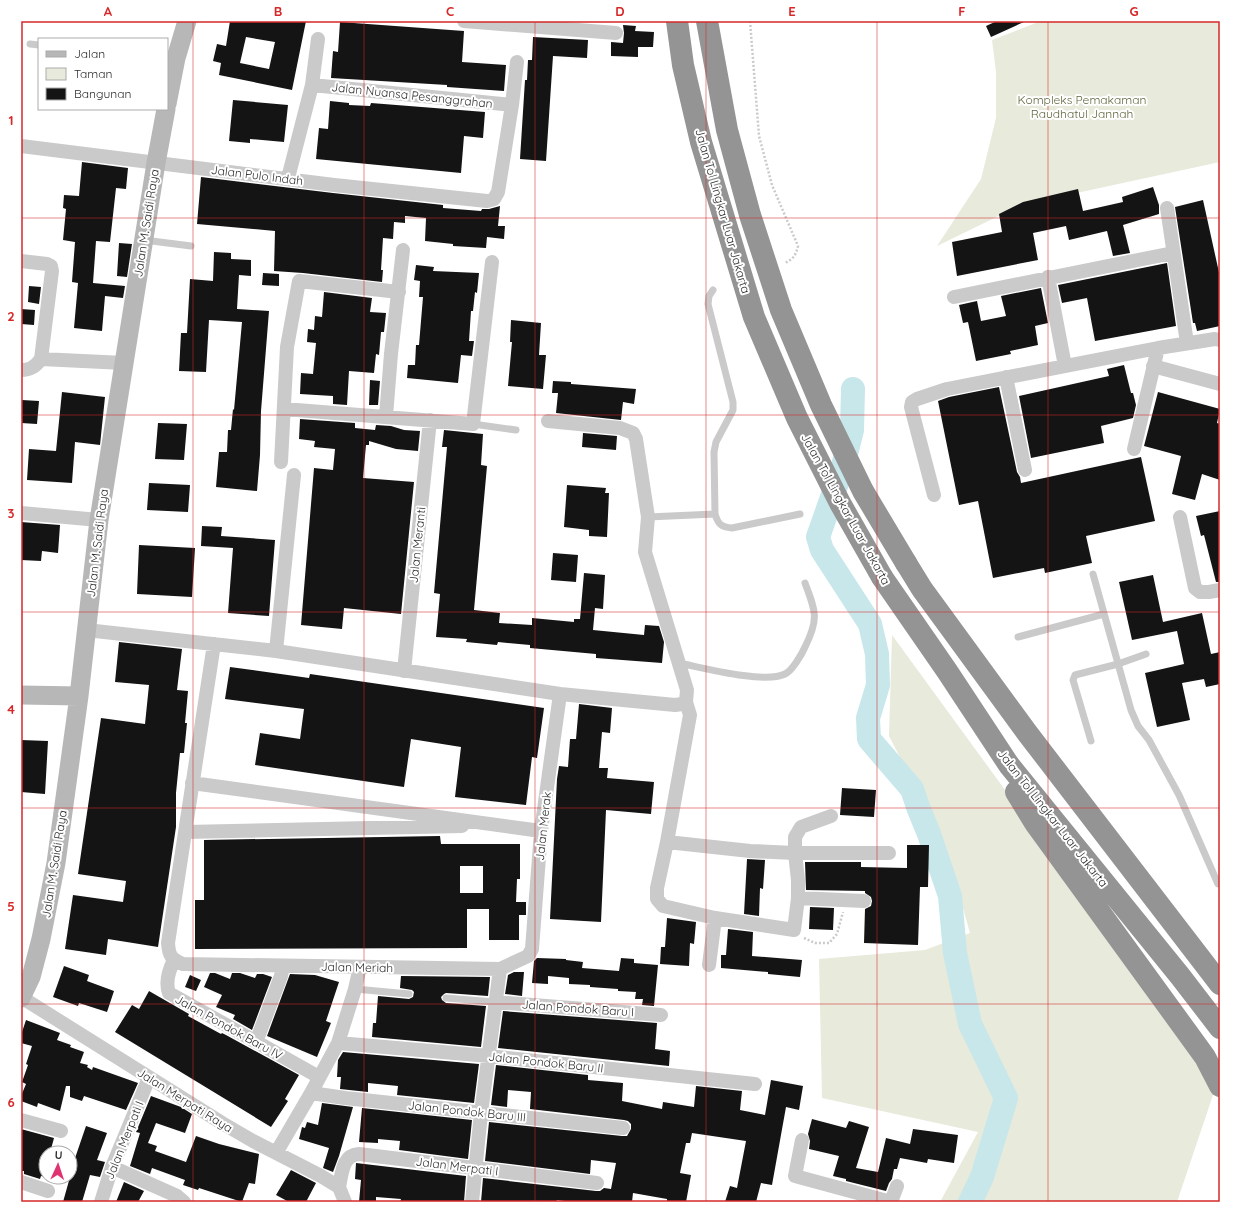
<svg xmlns="http://www.w3.org/2000/svg" width="1241" height="1223" viewBox="0 0 1241 1223" font-family="Quicksand,sans-serif">
<rect width="100%" height="100%" fill="#fff"/>
<path fill="#e8eadb" d="M1041,21H1220V162L1021,205L937,246L981,179L996,118V72L992,40Z
M892,635L1151,990L1215,1089L1177,1202H940L978,1132L822,1098L819,959L925,950L970,933L944,842L889,736Z"/>
<g fill="none" stroke-linecap="round" stroke-linejoin="round">
<path stroke="#c7e7ea" stroke-width="24" d="M853,389L852,430L843,466L818,537L822,550L870,624L877,654L878,685L868,718L869,739L912,789L918,807L929,834L950,896L955,953L970,1024L1006,1098L982,1177L970,1202"/>
</g>
<path fill="#141414" fill-rule="evenodd" d="M230,21H306L292,90L219,75L221,63L213,61L217,44L226,46ZM246,37L275,42L269,69L240,63Z
M997,21H1026L991,37L986,26Z
M340,22L464,31L462,62L506,65L504,91L447,87V85L331,78L333,51L338,52Z
M623,25L636,26L635,31L654,32L653,47H638V57L611,56V42L623,43L624,33Z
M533,37L588,40L587,58L553,56L546,161L520,159L525,80H527L528,60H532Z
M233,100L288,105L284,142L250,139V143L229,141Z
M330,101L349,103V105L370,106L371,103L485,112L483,138L464,136L461,173L316,159L319,128L328,129Z
M82,162L128,168L126,189L116,188L110,242L96,241L93,283L125,286L123,298L105,296L102,331L74,328L78,283L72,282L75,242L63,240L66,209L63,208L64,195L79,196Z
M201,177L333,193L443,205V208L481,211L482,209H489L500,206L498,226H505L504,239L487,237L486,248L453,246V244L425,241L426,218L405,216V223L394,222L393,239L383,238L381,270H383L382,282L303,273L274,271L275,231L197,224Z
M1153,187L1159,205V214L1123,225L1130,253L1113,256L1107,231L1069,240L1066,226L1033,233L1038,260L957,276L952,242L1002,232L999,214L1023,202L1078,189L1083,211L1123,202L1122,197Z
M1203,200L1220,277V326L1197,331L1195,323H1193L1175,207Z
M119,243L132,244L127,277L117,276Z
M214,252L231,253V259L251,260V276L239,275L237,309L269,311L261,411L260,455L257,491L216,487L219,452H227L228,430H231L233,409L234,410L242,322L209,320L206,372L179,371L181,333H187L190,279L213,281Z
M1167,263L1176,326L1095,341L1087,298L1062,303L1058,285Z
M416,265L434,267L433,271L479,273L477,293L475,292L473,311H471L469,341H474L472,356L461,355L458,383L407,378L408,365H415L416,345H419L423,297H419L420,281L414,280Z
M263,273L279,274V286L262,285Z
M29,286L41,287L39,304L28,302Z
M1041,288L1048,323L1035,326L1038,345L1010,351L1011,354L976,361L968,322L963,323L959,305L977,301L981,321L1006,316L1001,296Z
M324,292L372,298L370,312L386,313L384,332H381L379,355L376,354L374,373L349,371L347,405L333,404V396L300,394L301,373L313,374L316,343L307,342L308,329L314,330L315,316L322,317Z
M21,309L35,310L34,325L21,324Z
M511,320L541,323L539,355H546L543,389L508,386L512,342H510Z
M1124,365L1131,393H1133L1136,405L1133,418L1101,426L1104,443L1031,458L1019,396L1109,376L1107,369Z
M370,380L380,381L378,405H369Z
M553,381L571,382V384L636,389L634,404L623,402L621,420L556,413L558,393H552Z
M999,387L1017,472L1020,477L1021,483L1141,457L1155,521L1086,536L1092,563L1045,573L1044,568L993,578L978,501L959,505L938,401L949,397Z
M62,392L105,397L100,445L75,442L72,483L27,480L29,449L56,451Z
M1158,392L1220,409L1217,423L1220,424V480L1202,474L1195,500L1172,494L1181,456L1144,446Z
M22,400L39,401L37,424L21,423Z
M300,419L355,423V428L375,430L376,425L391,426L404,430L420,431L418,451L396,449L369,441V445H366L363,478L414,482L401,614L344,608L342,629L301,625L314,468L333,470L335,449L314,447L315,441L299,439Z
M158,423L187,424L184,460L155,459Z
M444,430L483,434L481,465L487,466L474,610L500,613L499,623L532,625V618L574,622V619H580L584,573L605,575L603,609L595,608L593,630L644,635L645,625L659,626L664,642L662,663L596,658V654L530,648V645L498,642L497,645L466,642L467,639L436,637L440,594L434,593L447,447H442Z
M583,433L617,436L616,450L582,447Z
M149,483L190,485L188,512L147,510Z
M567,485L606,488L605,493H609L607,537L589,536V530L564,527Z
M1220,511V582H1216L1204,535L1201,536L1196,516Z
M21,522L60,525L58,553L42,551L41,561L21,560Z
M202,526L222,527L221,536L275,540L269,616L228,613L233,548L201,546Z
M139,545L195,548L192,597L137,594Z
M553,553L578,555L576,582L551,580Z
M1153,575L1163,622L1202,613L1211,654L1220,652V684L1206,687L1204,679L1182,683L1190,720L1157,727L1145,673L1184,664L1177,631L1132,640L1119,582Z
M119,642L182,649L177,690L188,691L185,723H187L184,753H180L176,793V827L158,947L108,939L106,955L65,949L73,895L123,902L126,881L78,874L101,718L145,724L149,685L115,682Z
M230,667L309,678L310,674L544,708L537,758L532,757L526,805L455,797L461,747L411,739L404,787L255,765L260,733L300,739L304,709L225,699Z
M579,704L612,708L610,733L602,732L599,768H608L607,778L654,782L651,814L606,810L601,922L550,919L557,779L559,766L568,767L570,739H576Z
M21,740L48,741L45,794L21,792Z
M842,788L876,790L874,817L840,815Z
M440,836L441,844H520V879H517L516,902H526V915H519V940H489V909H467V948L195,949V900H204V840ZM460,866H483V893H460Z
M907,845H929L928,887H920L918,945L864,943L865,909L871,906L872,901L871,897L865,893V891L806,890L805,862H861V867L907,868Z
M747,859L765,860L763,889L760,888L759,916L744,914Z
M810,907L834,908L833,930L809,929Z
M667,918L696,922L694,944L690,943L689,966L660,964L661,947H665Z
M728,929L753,932L752,956L802,960L800,977L768,974V972L721,968V955H726Z
M537,958L566,959V960L583,962L582,968L619,971L621,958L634,959V963L658,965L654,1006L642,1005L643,999H635L636,992L618,991V989L590,987V985L569,984V978L548,976V984L532,983L534,961Z
M64,966L89,975L87,981L114,991L107,1012L79,1003L78,1006L53,997Z
M514,972H524L522,996L505,994L508,975Z
M210,973H215L230,979L232,973H240L255,978L257,974H263L272,977L252,1030L233,1019L235,1015L216,1007L222,995L204,987Z
M290,974L315,975L339,982L326,1021L331,1023L317,1057L267,1036Z
M190,975L201,980L196,991L185,987Z
M401,976L490,977L488,996L446,993L444,994L441,997L442,1000L446,1003L486,1006L481,1047L372,1037L373,1023H376L378,996L409,999L413,997L414,992L412,990L400,988Z
M149,991L189,1014L188,1016L221,1034L222,1033L226,1035L299,1075L285,1099L288,1101L271,1127L115,1032L132,1005L139,1009Z
M503,1011L657,1023L655,1049L670,1051L669,1066L498,1048Z
M26,1020L60,1033L57,1040L71,1045L70,1047L84,1052L80,1063L88,1065L87,1067L92,1070L93,1067L138,1083L126,1110L84,1096L82,1101L70,1097V1086H66L60,1111L38,1103L37,1107L21,1101V1096L26,1084L22,1082L28,1065L26,1064L32,1046L21,1043V1035Z
M343,1052L479,1064L474,1103L397,1095L398,1086L368,1083V1092L340,1089L341,1077H337L338,1060Z
M496,1065L588,1075V1080L623,1083L622,1101L662,1109L663,1102L694,1107L696,1086L742,1091L740,1110L765,1115L771,1080L803,1086L799,1110L786,1107L772,1185L761,1183L756,1202H725L730,1186L737,1188L746,1141L692,1133L690,1143H686L680,1173L691,1175L686,1202H667V1199L633,1193L632,1202H573L557,1200L556,1202H481L483,1178L596,1191H600L604,1188L611,1189L616,1163L591,1160L590,1174L485,1161L489,1122L622,1136H627L631,1129V1124L628,1121L624,1120L530,1109L531,1092L508,1090L507,1107L491,1105Z
M151,1096L181,1107L192,1114L185,1133L156,1123L148,1143L157,1146L155,1151L186,1162L196,1136L219,1144L259,1154L255,1184L249,1183L242,1202L199,1188L198,1190L183,1185L185,1180L152,1168L150,1174L130,1166L140,1133L136,1132Z
M322,1103L353,1107L339,1156L333,1172L323,1168L329,1148L299,1139L302,1127L305,1128L307,1122L318,1125Z
M362,1108L472,1120L468,1159L399,1150L400,1141L378,1139V1143L359,1142Z
M812,1119L846,1128L849,1121L869,1127L856,1168L878,1172L886,1138L910,1144L913,1129L958,1135L954,1163L928,1159L927,1163L900,1158L897,1169H894L892,1179L889,1183L886,1191L846,1181V1179L833,1176L839,1156L809,1149L810,1141L808,1134Z
M86,1126L107,1133L97,1160L105,1162L100,1177L90,1175L82,1202H63L70,1177V1163L73,1164Z
M21,1129L54,1138L50,1153H46V1177L41,1176L40,1179L24,1174V1171H21Z
M356,1163L466,1176L464,1202H400L401,1199L376,1197V1202H359L361,1180L355,1179Z
M291,1170L316,1183L306,1202H289L276,1195Z
M124,1182L144,1191L138,1202H116Z"/>
<g fill="none" stroke-linecap="round" stroke-linejoin="round">
<path stroke="#cacaca" stroke-width="2.5" stroke-dasharray="2 2" stroke-linecap="butt" d="M750,21L759,136L772,185L798,246C796,255 793,260 784,263
M804,938L815,943H829L837,934L843,912"/>
<path stroke="#cacaca" stroke-width="7" d="M30,44L39,45
M144,240L191,246
M473,424L516,430
M715,514C718,524 721,527 732,528L800,514
M648,517L715,514L714,452L716,442L733,410V402L708,304L709,296L713,290
M1093,574L1131,710L1138,726L1149,740L1179,795L1218,884H1220
M1018,637L1104,614
M679,663C704,668 764,684 785,674C792,671 802,654 805,647C819,619 816,612 805,583
M1091,741L1073,680L1075,675L1118,664L1146,654
M355,989L409,994
M446,998L495,1002"/>
<path stroke="#cacaca" stroke-width="14" d="M464,21L616,33
M312,85L318,39
M21,146L334,185L487,201L494,199L498,192L512,105L517,62
M288,178L312,85L512,105
M1167,208L1187,343
M21,261L47,264L51,266L52,271L41,359
M1048,277L1065,366
M954,297L1173,253
M1153,366L1220,384
M21,370C30,370 35,367 41,359L124,363
M1006,377L1025,470
M284,409L473,424L492,262
M386,416L391,354L403,250
M548,421L620,428L633,433L636,439L648,517L645,552L687,690L686,702L690,715L667,842L750,851L795,853V837L801,827L831,816
M1134,449L1158,348
M281,462L287,347L299,281L399,292
M934,495L911,407L912,402L917,399L947,389L1158,348L1215,339L1220,340
M21,513L99,520
M1180,517L1195,588L1200,592H1209L1220,590
M86,630L276,651L560,694L675,705L682,704L686,702
M214,644L168,943C169,956 171,959 183,964L500,969L528,956L532,949L541,831L560,694
M276,651L294,475
M404,671L430,420
M192,783L541,831
M185,832L462,826
M667,842L657,888V899L663,906L715,918L794,930L798,898
M864,901L798,898V880L795,853H889
M174,960C169,970 165,982 169,993L319,1077
M709,965L715,918
M21,997L222,1123L253,1141L321,1176L339,1187L345,1202
M495,1002L661,1015
M256,1042L281,976L283,966
M338,1043L489,1056L755,1084
M311,1093L345,1098L623,1128
M21,1120L61,1131
M802,1140L795,1176L891,1202
M276,1153L311,1093L338,1043L355,989L360,967
M112,1167L177,1196L184,1202
M21,1182L48,1191
M339,1187C342,1174 342,1155 359,1154L597,1183
M101,1202L112,1167L149,1078
M472,1202L481,1113L500,969
M891,1202L897,1186"/>
<path stroke="#b7b7b7" stroke-width="19" d="M167,104L176,58L187,21
M21,695L79,696
M21,998L31,977L41,939L56,863L79,696L99,520L156,163L166,109"/>
<path stroke="#949494" stroke-width="22" d="M906,563L922,589L1028,734L1220,984
M882,577L947,671L1009,765L1180,976L1220,1028
M1016,792L1035,823L1205,1057L1220,1086"/>
<path stroke="#949494" stroke-width="22" d="M677,21L683,65L701,142L754,317L797,418L840,503L882,577
M707,21L727,130L750,215L781,310L821,405L863,491L906,563"/>
</g>
<path fill="none" stroke="#d62828" stroke-width="1" stroke-opacity="0.55" d="M193,21V1202M364,21V1202M535,21V1202M706,21V1202M877,21V1202M1048,21V1202M21,218H1220M21,415H1220M21,612H1220M21,808H1220M21,1004H1220"/>
<g text-anchor="middle" dominant-baseline="central" stroke-width="4" stroke-linejoin="round" paint-order="stroke">
<g font-size="12" fill="#2d2d2d" stroke="#fff">
<text transform="translate(412 95) rotate(6)">Jalan Nuansa Pesanggrahan</text>
<text transform="translate(257 175) rotate(7)">Jalan Pulo Indah</text>
<text transform="translate(723 211) rotate(74)">Jalan Tol Lingkar Luar Jakarta</text>
<text transform="translate(146 223) rotate(-81)">Jalan M. Saidi Raya</text>
<text transform="translate(846 509) rotate(61)">Jalan Tol Lingkar Luar Jakarta</text>
<text transform="translate(97 543) rotate(-83)">Jalan M. Saidi Raya</text>
<text transform="translate(417 545) rotate(-84)">Jalan Meranti</text>
<text transform="translate(1053 818) rotate(52)">Jalan Tol Lingkar Luar Jakarta</text>
<text transform="translate(543 826) rotate(-84)">Jalan Merak</text>
<text transform="translate(54 864) rotate(-81)">Jalan M. Saidi Raya</text>
<text transform="translate(357 967) rotate(1)">Jalan Meriah</text>
<text transform="translate(578 1008) rotate(4)">Jalan Pondok Baru I</text>
<text transform="translate(229 1027) rotate(29)">Jalan Pondok Baru IV</text>
<text transform="translate(546 1062) rotate(6)">Jalan Pondok Baru II</text>
<text transform="translate(185 1100) rotate(32)">Jalan Merpati Raya</text>
<text transform="translate(467 1111) rotate(6)">Jalan Pondok Baru III</text>
<text transform="translate(124 1140) rotate(-68)">Jalan Merpati I</text>
<text transform="translate(457 1166) rotate(7)">Jalan Merpati I</text>
</g>
<g font-size="12" fill="#5d673c" stroke="#fff">
<text x="1082" y="99">Kompleks Pemakaman<tspan x="1082" dy="14">Raudhatul Jannah</tspan></text>
</g>
</g>
<rect width="1241" height="1223" fill="none" stroke="#ffffff" stroke-width="44"/>
<rect x="38" y="38" width="130" height="72" fill="#ffffff" stroke="#ababab"/>
<rect x="46" y="51" width="20" height="6" fill="#b7b7b7" stroke="#ababab"/>
<text x="74" y="58" font-size="12" fill="#2d2d2d">Jalan</text>
<rect x="46" y="68" width="20" height="12" fill="#e8eadb" stroke="#ababab"/>
<text x="74" y="78" font-size="12" fill="#2d2d2d">Taman</text>
<rect x="46" y="88" width="20" height="12" fill="#141414" stroke="#ababab"/>
<text x="74" y="98" font-size="12" fill="#2d2d2d">Bangunan</text>
<g transform="translate(58 1165) rotate(3)"><circle r="19" fill="#ffffff" stroke="#ababab"/>
<path d="M0-3L7 15L0 10L-7 15Z" fill="#e03372"/>
<text y="-6" font-size="11" font-weight="bold" text-anchor="middle" fill="#2d2d2d">U</text>
</g>
<rect x="22" y="22" width="1197" height="1179" fill="none" stroke="#d62828" stroke-width="1.5"/>
<g font-size="13" text-anchor="middle" font-weight="bold" fill="#d62828">
<text x="108" y="16">A</text>
<text x="278" y="16">B</text>
<text x="450" y="16">C</text>
<text x="620" y="16">D</text>
<text x="792" y="16">E</text>
<text x="962" y="16">F</text>
<text x="1134" y="16">G</text>
<text x="11" y="125">1</text>
<text x="11" y="321">2</text>
<text x="11" y="518">3</text>
<text x="11" y="714">4</text>
<text x="11" y="911">5</text>
<text x="11" y="1107">6</text>
</g>
</svg>
